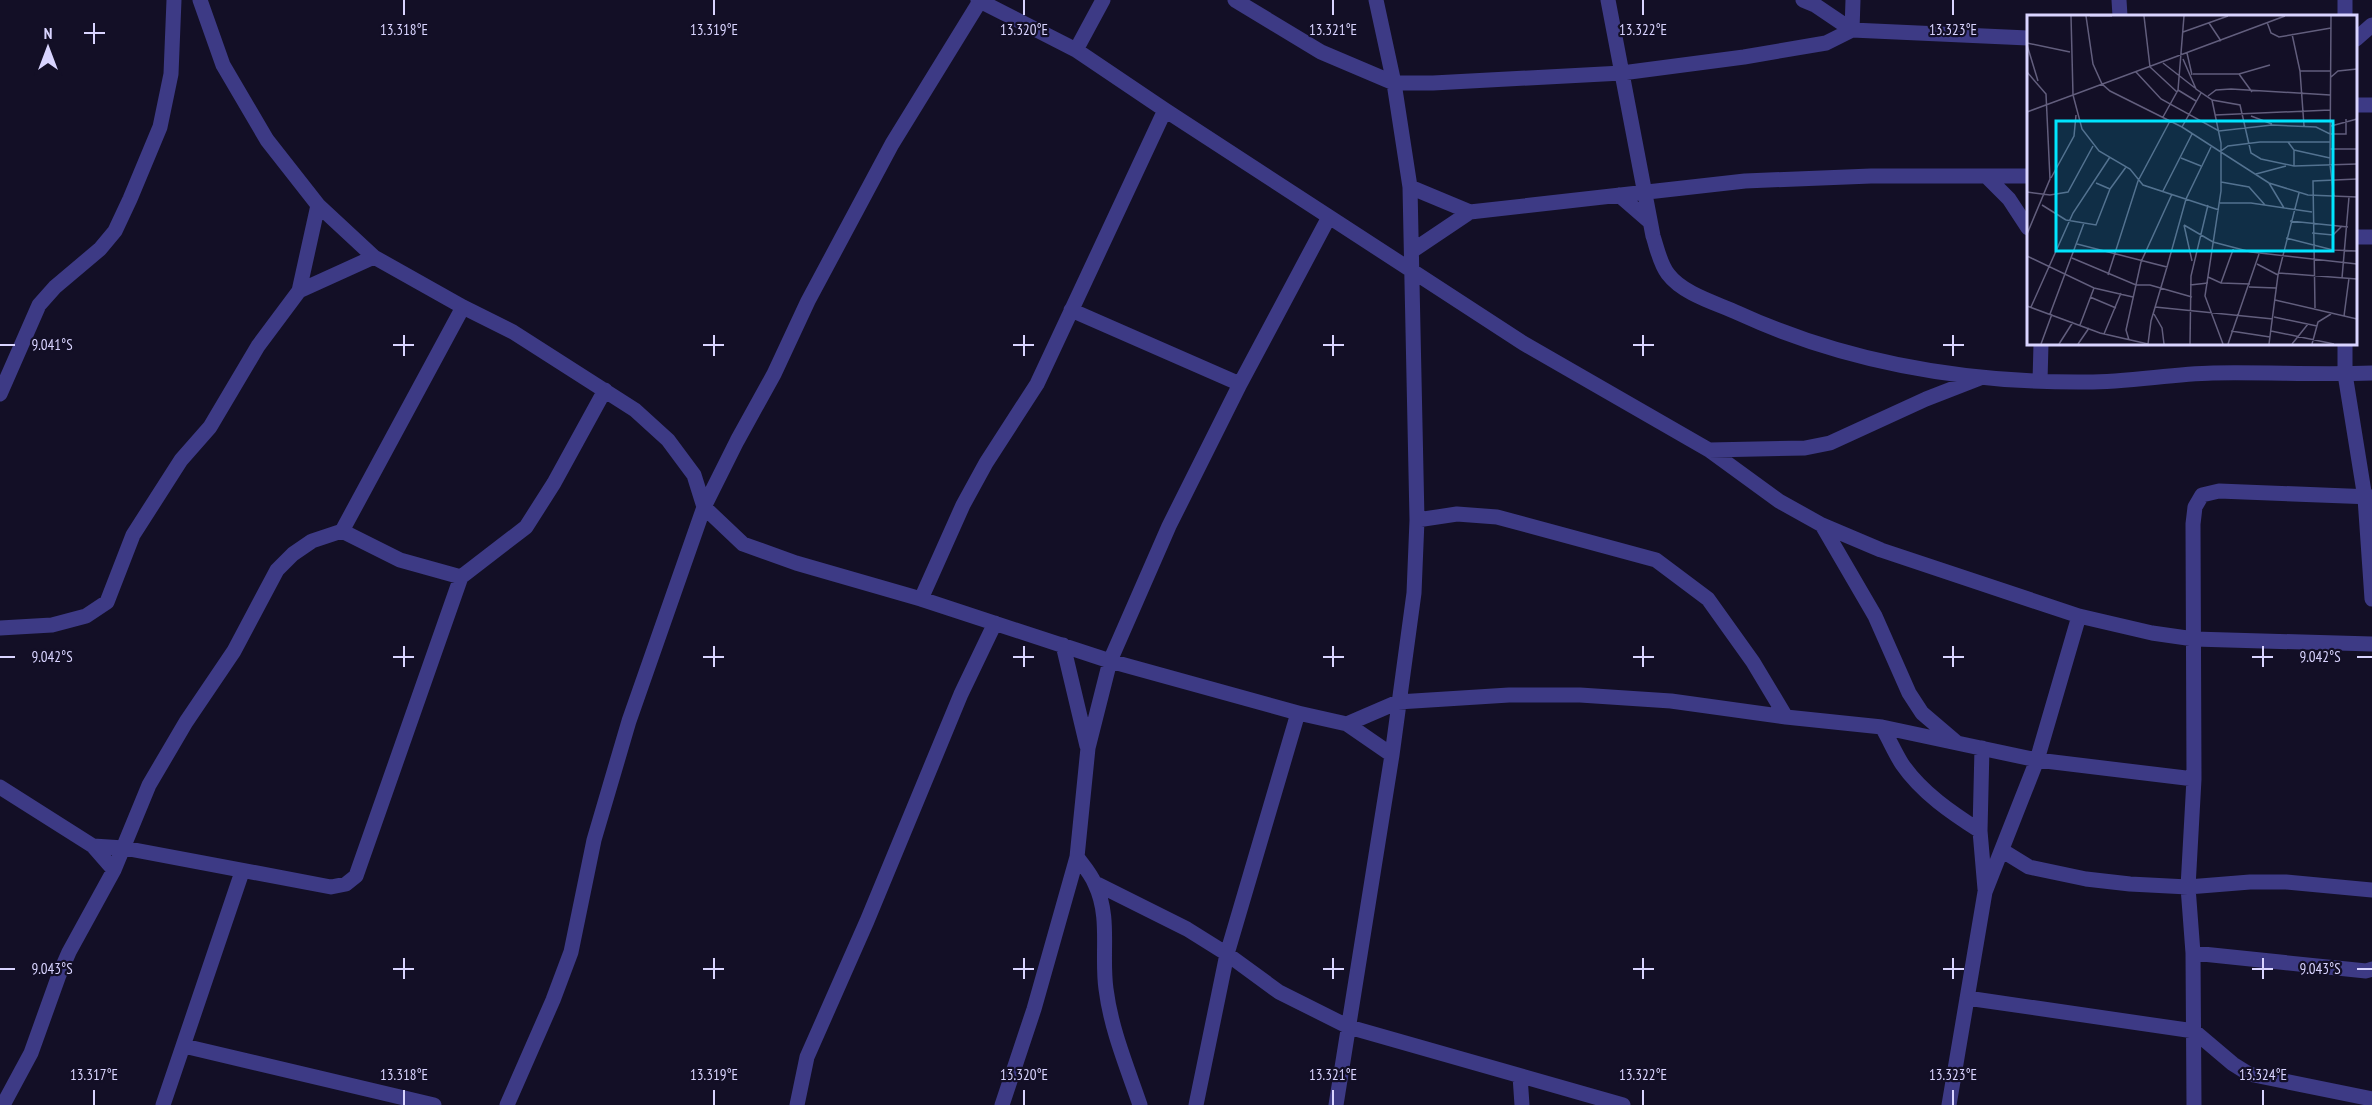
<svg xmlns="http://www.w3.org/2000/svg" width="2372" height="1105" viewBox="0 0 2372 1105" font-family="'PT Sans Narrow',sans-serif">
<rect width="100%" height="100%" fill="#130f26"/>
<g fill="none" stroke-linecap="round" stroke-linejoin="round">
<path stroke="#3d3a85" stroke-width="15" d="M200,0L223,65L267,140L318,205L374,257L463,307L513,332L635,410L668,440L694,475L704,507L743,544L796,563L921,599L1110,661L1298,713L1347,724L1392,755
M978,0L1076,50L1165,110L1523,343L1709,450L1779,501L1822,525L1881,550L2079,616L2152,633L2194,639L2372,644
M1235,0L1321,52L1394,83H1433L1622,73L1744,57L1826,43L1852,30L2028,38
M1608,0L1653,236C1657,248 1660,264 1668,274C1683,294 1716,303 1738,313C1847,363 1968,383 2087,382C2129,382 2171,374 2213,373C2266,372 2319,375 2372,373
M1803,0L1815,5L1852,30
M2119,0L2120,16
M2345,16V0
M1852,30L1853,0
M2356,39L2372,25
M1076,50L1103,0
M2356,105H2372
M1986,176L2009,199L2028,228
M1410,187L1470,212
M1619,195L1649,221
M2356,237H2372
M1412,251L1470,212L1745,181L1871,176H2028
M299,291L374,257
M1071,310L1240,384
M2345,344V374L2365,498L2372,599
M2040,381L2041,344
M0,394L39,305L55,287L100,249L115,231L130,199L160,127L171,74L174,0
M1709,450L1805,448L1830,443L1926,399L1980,378
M1417,520L1457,514L1497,517L1656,560L1708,599L1753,662L1786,717
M1822,525L1875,616L1909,693L1922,713L1956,742
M342,531L400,560L461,577L526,527L554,483L605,390
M921,599L963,505L986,463L1037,384L1165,110
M0,628L52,625L86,616L107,602L133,535L181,460L210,427L258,346L299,291L318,205
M1063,645L1087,746
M1347,724L1398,702L1509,695H1580L1671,701L1786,717L1882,727L2037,760L2194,779
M1882,727C1889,739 1895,753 1902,764C1922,793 1952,813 1980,831
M1982,748L1980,831L1985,889
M0,787L93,846L114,870
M93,846L124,848L331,887L346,884L356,876L461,577
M2003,851L2029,867L2086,879L2130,884L2188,887L2250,882H2286L2372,890
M1077,857C1083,865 1091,874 1095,884C1111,917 1101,954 1106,989C1111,1029 1127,1067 1140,1105
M1095,883L1187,929L1227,954L1279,992L1349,1027L1623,1105
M2193,953L2366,971L2372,969
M1967,998L2194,1031L2233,1064L2249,1074L2372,1099
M184,1046L434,1105
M1520,1076L1522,1105
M3,1105L31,1053L59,975L69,952L114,870L149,785L186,722L234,651L277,570L293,554L312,541L342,531L463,307
M163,1105L242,872
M507,1105L553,1000L571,952L594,840L629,721L704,507L737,441L774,374L808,301L892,144L980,1
M797,1105L807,1057L867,921L961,694L995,623
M1002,1105L1034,1009L1077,857L1088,748L1110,661L1169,526L1240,384L1329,217
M1196,1105L1227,954L1298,713
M1336,1105L1392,755L1414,593L1417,520L1410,187L1394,83L1376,0
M1949,1105L1985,892L2037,760L2079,616
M2194,1105L2193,953L2188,887L2194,779L2193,524L2195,507L2202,495L2219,491L2372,497"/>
</g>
<path fill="none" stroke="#d9d4ff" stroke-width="2" d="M404,0V15M714,0V15M1024,0V15M1333,0V15M1643,0V15M1953,0V15M94,23V44M84,33H105M404,335V356M714,335V356M1024,335V356M1333,335V356M1643,335V356M1953,335V356M0,345H15M393,345H414M703,345H724M1013,345H1034M1323,345H1344M1633,345H1654M1943,345H1964M404,646V667M714,646V667M1024,646V667M1333,646V667M1643,646V667M1953,646V667M2263,646V667M0,657H15M393,657H414M703,657H724M1013,657H1034M1323,657H1344M1633,657H1654M1943,657H1964M2252,657H2273M2357,657H2372M404,958V979M714,958V979M1024,958V979M1333,958V979M1643,958V979M1953,958V979M2263,958V979M0,969H15M393,969H414M703,969H724M1013,969H1034M1323,969H1344M1633,969H1654M1943,969H1964M2252,969H2273M2357,969H2372M94,1090V1105M404,1090V1105M714,1090V1105M1024,1090V1105M1333,1090V1105M1643,1090V1105M1953,1090V1105M2263,1090V1105"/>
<g transform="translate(2027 15)">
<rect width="330" height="330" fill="#130f26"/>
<path fill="none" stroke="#625e7d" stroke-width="1.5" d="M59,1L66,49L75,69L83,76L155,112L242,168L281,180L330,182M63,1H85M117,1L123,52L150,77M304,1L303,150L307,182M240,7L244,18L252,22L304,13M182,8L194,26M156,17L201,1M265,19L273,56L277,111M0,28L43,37M0,30L11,66M160,38L165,60M156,44L169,74L185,85L194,128V176L178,281L196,329M136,48L168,73M273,56H304M0,57L19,79L23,164L0,219M109,57L134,84L192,116L245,110L289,112L303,119H319V104M166,59H212L243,50M212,59L225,77M304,62L311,56L330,54M151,75L169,86M181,81L189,75L204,74L303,80M185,85L213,90L224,138L234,144L267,151L330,149M0,97L46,80L44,1M188,100L303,95M224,101L245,109M136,102L151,75L157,1M304,111L330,104M155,112L174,78M261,127L267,135V151M303,134H330M267,135L303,143M194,136L201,131L233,127H303M154,143L174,151M229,159L259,151M24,163L47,121L49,100M194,167L222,172L238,190M69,168L83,174L99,152M242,168L257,193M136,176L165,119M0,177L23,180L41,177L66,131M193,188H224L285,197M15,190L39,205M192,195L116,170L103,154L72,136L55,114L46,80L258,1M39,205L69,210L83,174M263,206L321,212M157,210L186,227L224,237L330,249M157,210L165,246M285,218L306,220L315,211M259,223L306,235L330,236M50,229L140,252L159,184L184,132M0,241L67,273L106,282M45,243L109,270H123L165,282M230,249L251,260M252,258L330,264M81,260L111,166L143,106M181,262L194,268L223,269M315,263L322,182M194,268L207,232M163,270L181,268M222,272L249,273M63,282L89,293M248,285L330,304M0,291L73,318L121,329M4,292L46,198L83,142M128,292L246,304M288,293L286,166L330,164M23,299L57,208M127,299L135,313L137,329M317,301L322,263M247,302L290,311M53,310L67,273M204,316L243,322M244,316L307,329M77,319L94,278M102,325L99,315L114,247L145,179M14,329L25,299M32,329L46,307M51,329L62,313M121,329L124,306L140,252M163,329L164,261L181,190M201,329L232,239M242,329L251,260L272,178M265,329L281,309M285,329L291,307L304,299"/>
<path fill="#00e5ff" fill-opacity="0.15" stroke="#00e5ff" stroke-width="3" d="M29,106H306V236H29Z"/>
<rect width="330" height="330" fill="none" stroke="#d9d4ff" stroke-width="3"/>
</g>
<g font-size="15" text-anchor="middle" fill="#d9d4ff" stroke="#130f26" stroke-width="4.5" stroke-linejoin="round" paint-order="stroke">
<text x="404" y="35">13.318°E</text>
<text x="714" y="35">13.319°E</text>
<text x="1024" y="35">13.320°E</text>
<text x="1333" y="35">13.321°E</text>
<text x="1643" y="35">13.322°E</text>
<text x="1953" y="35">13.323°E</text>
<text x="52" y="350">9.041°S</text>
<text x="52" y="662">9.042°S</text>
<text x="2320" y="662">9.042°S</text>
<text x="52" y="974">9.043°S</text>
<text x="2320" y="974">9.043°S</text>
<text x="94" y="1080">13.317°E</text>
<text x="404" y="1080">13.318°E</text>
<text x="714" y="1080">13.319°E</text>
<text x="1024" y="1080">13.320°E</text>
<text x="1333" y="1080">13.321°E</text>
<text x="1643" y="1080">13.322°E</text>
<text x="1953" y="1080">13.323°E</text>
<text x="2263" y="1080">13.324°E</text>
</g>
<g transform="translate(48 48)" stroke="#130f26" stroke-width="4.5" paint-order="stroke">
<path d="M0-4.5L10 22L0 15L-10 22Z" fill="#d9d4ff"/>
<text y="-9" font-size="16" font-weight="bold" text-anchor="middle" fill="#d9d4ff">N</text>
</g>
</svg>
